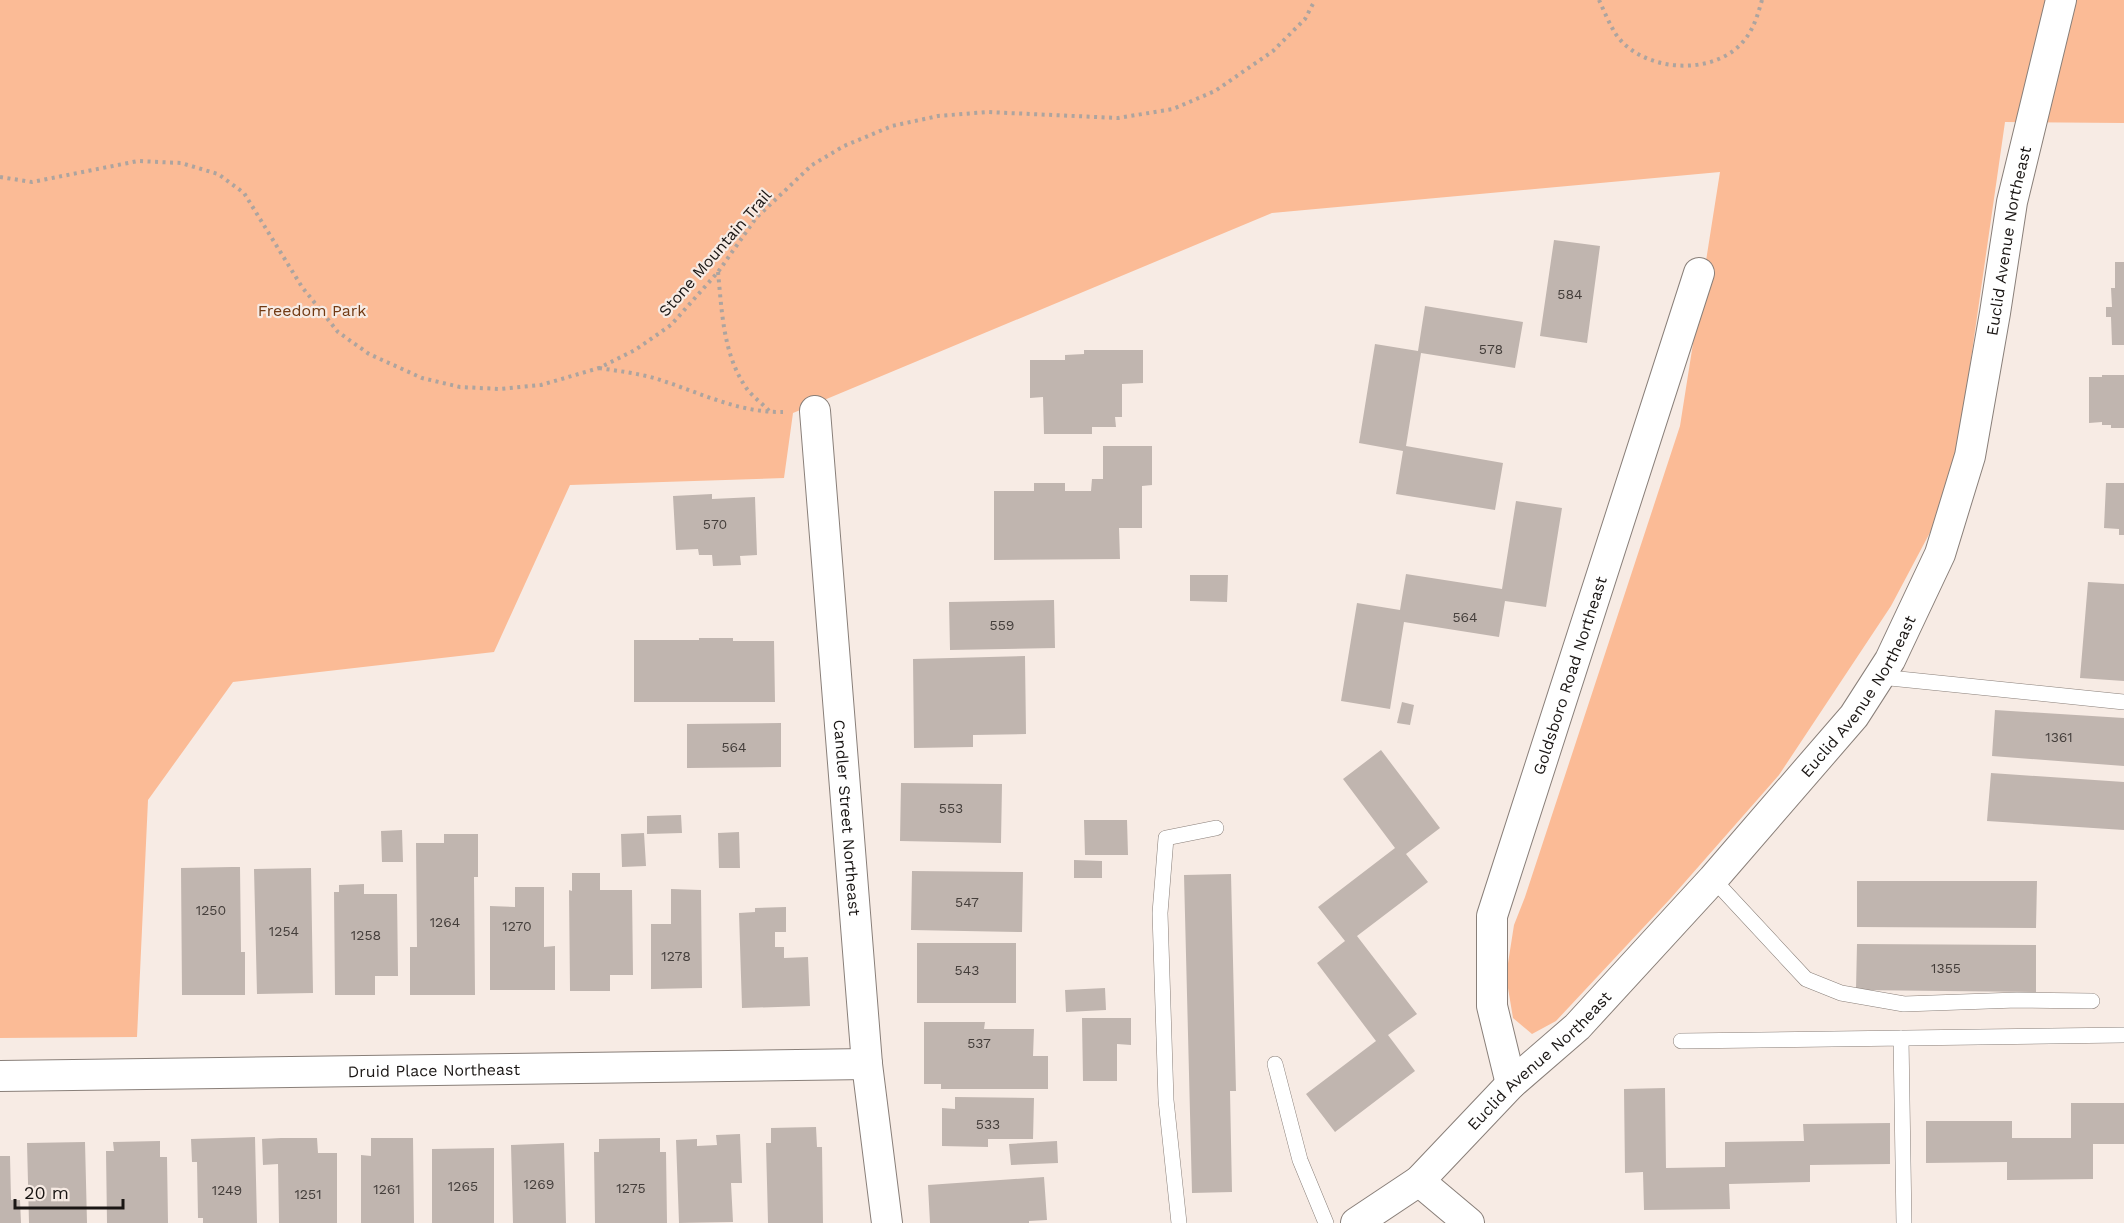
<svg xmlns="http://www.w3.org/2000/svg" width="2124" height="1223" viewBox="0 0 2124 1223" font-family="'Work Sans',sans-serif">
<rect width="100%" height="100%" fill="#f7ebe4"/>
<path fill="#fbbb96" d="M0,0H2124V123L2005,122L1952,491L1891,606L1779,775L1670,899L1556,1021L1532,1034L1513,1018L1506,976L1514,925L1525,897L1680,426L1720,172L1272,213L793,413L784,478L570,485L494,652L233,682L148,800L137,1037L0,1038Z"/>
<path fill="#c0b5af" d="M1554,240L1600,246L1587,343L1540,336Z
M2115,262H2124V345H2112L2111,317H2106V307H2112L2111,288H2115Z
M1425,306L1523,322L1515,368L1421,353L1406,446L1503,463L1495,510L1396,494L1403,451L1359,443L1375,344L1418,351Z
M1084,350H1143V383L1122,384V417H1115L1116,427H1092V434H1044L1043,397L1030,398V360H1065V355L1084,354Z
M2102,375H2124V428H2111V425H2102V422L2089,423V377H2102Z
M1103,446H1152V485L1142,486V528H1119L1120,559L994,560V491H1034V483H1065V491H1091L1092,479H1103Z
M2106,483H2124V535H2119V529L2104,528Z
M712,494V499L755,497L757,555L740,556L741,565L713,566L712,555H699L698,549L676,550L673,496Z
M1516,501L1562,508L1546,607L1505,601L1499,637L1404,622L1390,709L1341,701L1357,603L1400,610L1406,574L1502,589Z
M1190,575H1228L1227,602L1190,601Z
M2088,582L2124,584V681L2080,678Z
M1054,600L1055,648L950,650L949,602Z
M699,638H733V641H774L775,702H634V640H699Z
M1025,656L1026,734L973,735V747L914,748L913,659Z
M1402,702L1414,705L1410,725L1397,723Z
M1995,710L2124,718V766L1992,756Z
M781,723V767L687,768V724Z
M1381,750L1440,828L1406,854L1428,882L1357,936L1417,1014L1388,1035L1415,1071L1335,1132L1306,1094L1376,1041L1317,963L1345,941L1318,907L1395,848L1343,779Z
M1991,773L2124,782V830L1987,821Z
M901,783L1002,784L1001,843L900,841Z
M681,815L682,833L647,834V816Z
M1084,820H1127L1128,855H1085Z
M402,830L403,862H382L381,831Z
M739,832L740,868H719L718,833Z
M644,833L646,866L622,867L621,834Z
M444,834H478V877H474L475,995H410V947H417L416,843H444Z
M1074,860L1102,861V878H1074Z
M232,867H240L241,952H245V995H182L181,868Z
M311,868L313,993L257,994L254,869Z
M912,871L1023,872L1022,932L911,930Z
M572,873H600V890H632L633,975H610V991H570L569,890L572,891Z
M1231,874L1236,1091H1230L1232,1192L1192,1193L1184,875Z
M1857,881H2037L2036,928L1857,927Z
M364,884V894H397L398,976H375V995H335L334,892H339V885Z
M515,887H544V947L555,946V990H490V906L515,907Z
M671,889L701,890L702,988L651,989V924H671Z
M786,907V932H775V947H784V958L808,957L810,1006L742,1008L739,913L755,912V908Z
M917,943H1016V1003H917Z
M1857,944L2036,945V992L1856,990Z
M1105,988L1106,1010L1066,1012L1065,990Z
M1082,1018H1131V1045L1117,1044V1081H1083Z
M924,1022H985L984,1029H1034L1033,1056H1048V1089H941V1084H924Z
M1665,1088L1666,1168L1725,1167V1142L1804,1141L1803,1124L1890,1123V1164L1810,1165V1182L1729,1184L1730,1209L1644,1210L1643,1172L1625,1173L1624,1089Z
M955,1097L1034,1098L1033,1139H988V1147L942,1146V1108L955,1109Z
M2071,1103H2124V1144H2093V1179L2007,1180V1162L1926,1163V1121H2012V1138H2071Z
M816,1127L817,1147H822L823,1223H768L766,1143H771V1128Z
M740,1134L742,1183H731L733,1222L679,1223L676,1140L697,1139V1146L717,1145L716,1135Z
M255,1137L257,1223H203V1218H198L197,1162H192L191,1139Z
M281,1138H317L318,1153H337V1223H279L278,1164L263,1165L262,1139Z
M371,1138H413L414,1223H361V1155L371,1156Z
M660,1138V1152H666L667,1223H595L594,1152H599V1139Z
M160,1141V1157H167L168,1223H107L106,1151H114L113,1142Z
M1057,1141L1058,1163L1011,1165L1009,1144Z
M85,1142L87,1223H29L27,1143Z
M564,1143L566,1223H513L511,1145Z
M494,1148V1223H432V1149Z
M0,1156H10L11,1200H20L21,1223H0Z
M1044,1177L1047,1220L1029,1221V1223H930L928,1185Z"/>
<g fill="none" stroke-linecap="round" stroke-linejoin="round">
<defs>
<path id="lane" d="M1880,677L2124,702
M1713,879L1806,979L1841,993L1904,1004L2017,1000L2092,1001
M1901,1038L1904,1223
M1681,1041L2124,1035
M1275,1064L1300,1160L1326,1223
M1179,1223L1166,1100L1160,913L1166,838L1216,828"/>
<g id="street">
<path id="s1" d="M815,411L867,1064L887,1223"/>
<path id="s2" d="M0,1076L867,1064"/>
<path id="s3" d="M1511,1084L1492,1006V916L1699,273"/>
<path d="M1419,1181L1469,1223"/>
<path id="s4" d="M1356,1223L1419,1181L1511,1084L1577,1027L1713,879L1854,716L1890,660L1940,554L1970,456L1995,313L2012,202L2061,0"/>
</g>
</defs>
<use href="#lane" stroke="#897f79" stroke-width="16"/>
<use href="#street" stroke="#897f79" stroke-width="32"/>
<path stroke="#ada49f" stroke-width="4" stroke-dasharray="3 4.5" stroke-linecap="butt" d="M1599,0C1604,11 1609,23 1615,33C1640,71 1708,77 1740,45C1753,32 1757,17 1762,0
M0,177L32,182L138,161L181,163L218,174L244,193L302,287L338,332L369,354L422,378L460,387L500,389L541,385L599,368L635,350L671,325L718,272L756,218L812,165L844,146L892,126L938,116L987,112L1118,118L1173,109L1215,91L1273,51L1305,19L1315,0
M718,272C722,312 723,355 747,389C753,397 763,404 770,412
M599,368C618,371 636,373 654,378C697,391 737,413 783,412"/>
<use href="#lane" stroke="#fff" stroke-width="15"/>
<use href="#street" stroke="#fff" stroke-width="30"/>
</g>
<g text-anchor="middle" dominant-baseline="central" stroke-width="4.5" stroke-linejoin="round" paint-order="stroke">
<g font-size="14" fill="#443e3b">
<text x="1570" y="294">584</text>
<text x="1491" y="349">578</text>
<text x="715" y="524">570</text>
<text x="1465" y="617">564</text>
<text x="1002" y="625">559</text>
<text x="2059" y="737">1361</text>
<text x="734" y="747">564</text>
<text x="951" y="808">553</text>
<text x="967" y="902">547</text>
<text x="211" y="910">1250</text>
<text x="445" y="922">1264</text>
<text x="517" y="926">1270</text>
<text x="284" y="931">1254</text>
<text x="366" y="935">1258</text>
<text x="676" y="956">1278</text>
<text x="1946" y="968">1355</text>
<text x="967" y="970">543</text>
<text x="979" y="1043">537</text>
<text x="988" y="1124">533</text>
<text x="539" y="1184">1269</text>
<text x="463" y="1186">1265</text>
<text x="631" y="1188">1275</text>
<text x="387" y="1189">1261</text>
<text x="227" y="1190">1249</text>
<text x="308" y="1194">1251</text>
</g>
<g font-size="16" fill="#1a1614" stroke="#f7ebe4">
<text stroke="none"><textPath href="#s4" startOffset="1218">Euclid Avenue Northeast</textPath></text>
<text transform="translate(715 253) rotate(-49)">Stone Mountain Trail</text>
<text stroke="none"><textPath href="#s3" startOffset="423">Goldsboro Road Northeast</textPath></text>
<text stroke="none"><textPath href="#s4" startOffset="732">Euclid Avenue Northeast</textPath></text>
<text stroke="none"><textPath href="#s1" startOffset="408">Candler Street Northeast</textPath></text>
<text stroke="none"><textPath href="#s4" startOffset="246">Euclid Avenue Northeast</textPath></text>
<text stroke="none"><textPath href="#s2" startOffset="434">Druid Place Northeast</textPath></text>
</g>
<g font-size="16" fill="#723a13" stroke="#f7ebe4">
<text x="312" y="310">Freedom Park</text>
</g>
</g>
<path d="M15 1199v9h108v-9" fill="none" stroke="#1a1614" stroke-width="3"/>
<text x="24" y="1199" font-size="18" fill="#1a1614" stroke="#f7ebe4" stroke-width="4.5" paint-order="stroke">20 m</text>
</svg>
